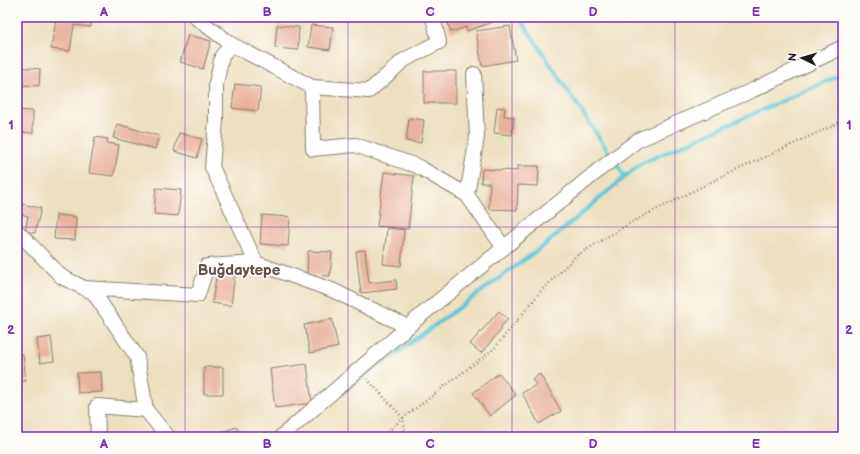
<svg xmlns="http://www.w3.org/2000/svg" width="860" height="454" viewBox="0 0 860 454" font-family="'Balsamiq Sans',sans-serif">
<rect width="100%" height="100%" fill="#fdfcf7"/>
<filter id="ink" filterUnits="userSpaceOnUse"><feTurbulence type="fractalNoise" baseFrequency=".025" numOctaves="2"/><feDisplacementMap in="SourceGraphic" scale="8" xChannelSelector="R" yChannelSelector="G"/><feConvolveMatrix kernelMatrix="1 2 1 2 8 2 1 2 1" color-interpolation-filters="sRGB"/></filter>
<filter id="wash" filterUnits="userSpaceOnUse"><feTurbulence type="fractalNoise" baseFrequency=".012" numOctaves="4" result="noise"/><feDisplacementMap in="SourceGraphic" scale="16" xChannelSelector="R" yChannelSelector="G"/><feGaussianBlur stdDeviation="0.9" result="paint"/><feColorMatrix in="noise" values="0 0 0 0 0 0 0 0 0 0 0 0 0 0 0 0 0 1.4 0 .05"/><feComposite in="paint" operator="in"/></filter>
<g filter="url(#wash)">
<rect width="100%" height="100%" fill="#ede0bf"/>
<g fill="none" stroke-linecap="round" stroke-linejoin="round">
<path stroke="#5dc4da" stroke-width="4" d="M519,17L625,177
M342,393L546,244L640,164L843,74"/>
</g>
<g id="blocks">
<path fill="#e9b29b" d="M460,17H491L493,22L467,31L466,27L451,32L447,21Z
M56,19L91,22V27L74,25L70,51L51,49Z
M277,25L299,27L298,50L275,48Z
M311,25L333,27L330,50L308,47Z
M510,26L516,60L482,66L476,31Z
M188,35L211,41L203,69L180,62Z
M17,67L40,69L39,86L17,85Z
M424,71H456V103H424Z
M235,84L261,87L258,111L232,108Z
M497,107L505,108L504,116L514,117L512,135L494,133Z
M17,110L33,111V133L17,132Z
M409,118L424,120L421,143L406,141Z
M117,124L159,136L155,149L113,138Z
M179,133L202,139L197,158L174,151Z
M95,137L108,139L107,143L119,145L114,176L89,173Z
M517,166H539L538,186L518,185L517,210L489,209L490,183H481L482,169L517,171Z
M384,172L414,176L408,229L377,226Z
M156,188L181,190L178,216L154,214Z
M22,204L41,208L35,233L25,231L28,216L20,214Z
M56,215L76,217L75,240L54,239Z
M262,215L290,217L288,246L260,244Z
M387,228L404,230L401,266L383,264Z
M365,250L369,283L396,280L397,289L361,293L356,251Z
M308,251L332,252L330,276L307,275Z
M217,271L235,273L231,306L212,303Z
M499,311L508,319L500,328L502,329L481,353L470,344Z
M332,319L338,347L310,353L304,325Z
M51,337L54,361L40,363L37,339Z
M17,354H23L26,381L17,382Z
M307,364L312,403L275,408L270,369Z
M204,367H223V394H204Z
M101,372L102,392L78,393L77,373Z
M499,373L516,395L490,416L473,393Z
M540,374L561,411L539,424L522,393L536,385L532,379Z
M237,427L240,437H212L211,435Z"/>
</g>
</g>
<g filter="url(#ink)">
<use href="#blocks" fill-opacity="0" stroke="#847e6e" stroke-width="1"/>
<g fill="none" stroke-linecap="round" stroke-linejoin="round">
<defs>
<path id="street" d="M195,17L231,44L312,87L369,91L404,60L439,42L433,17
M231,44L222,56L216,84V121L212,167L256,263L332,290L408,327
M312,87L313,149L355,145L417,166L467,195L504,248
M467,195L477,137L474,74
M17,231L62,277L94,293L137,357L146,410
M85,288L198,295L207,266L256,263
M98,437L97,406L146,410L168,437
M281,437L419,317L600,169L638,140L753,90L843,47"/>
</defs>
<use href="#street" stroke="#847e6e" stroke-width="16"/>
<path stroke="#847e6e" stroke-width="2.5" stroke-dasharray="1 3" stroke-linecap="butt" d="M367,379L403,418L406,437
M382,437L403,418L495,348L541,291L576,256L632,222L711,182L843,121"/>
<use href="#street" stroke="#fff" stroke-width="14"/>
</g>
</g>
<path fill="none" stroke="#7b2cbf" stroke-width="1" stroke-opacity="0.55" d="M185,17V437M348,17V437M512,17V437M675,17V437M17,227H843"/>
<g text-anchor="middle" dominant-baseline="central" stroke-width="3.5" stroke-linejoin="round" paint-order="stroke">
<g font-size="15" font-weight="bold" fill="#645048" stroke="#fdfcf7">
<text x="239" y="270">Buğdaytepe</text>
</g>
</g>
<rect width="860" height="454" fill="none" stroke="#fdfcf7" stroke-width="44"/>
<g transform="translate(802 58) rotate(275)" stroke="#fdfcf7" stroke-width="3" paint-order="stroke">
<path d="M0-3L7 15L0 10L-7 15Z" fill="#1c1c1c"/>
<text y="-6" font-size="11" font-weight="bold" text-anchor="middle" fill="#1c1c1c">N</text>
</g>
<rect x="22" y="22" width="816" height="410" fill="none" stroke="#7b2cbf" stroke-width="1.5"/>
<g font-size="13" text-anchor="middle" font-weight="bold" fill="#7b2cbf">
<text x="104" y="16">A</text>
<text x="267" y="16">B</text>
<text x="430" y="16">C</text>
<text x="593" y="16">D</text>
<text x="756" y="16">E</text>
<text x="11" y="129">1</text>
<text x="849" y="129">1</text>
<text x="11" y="334">2</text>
<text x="849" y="334">2</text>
<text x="104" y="448">A</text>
<text x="267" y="448">B</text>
<text x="430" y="448">C</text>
<text x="593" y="448">D</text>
<text x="756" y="448">E</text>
</g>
</svg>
